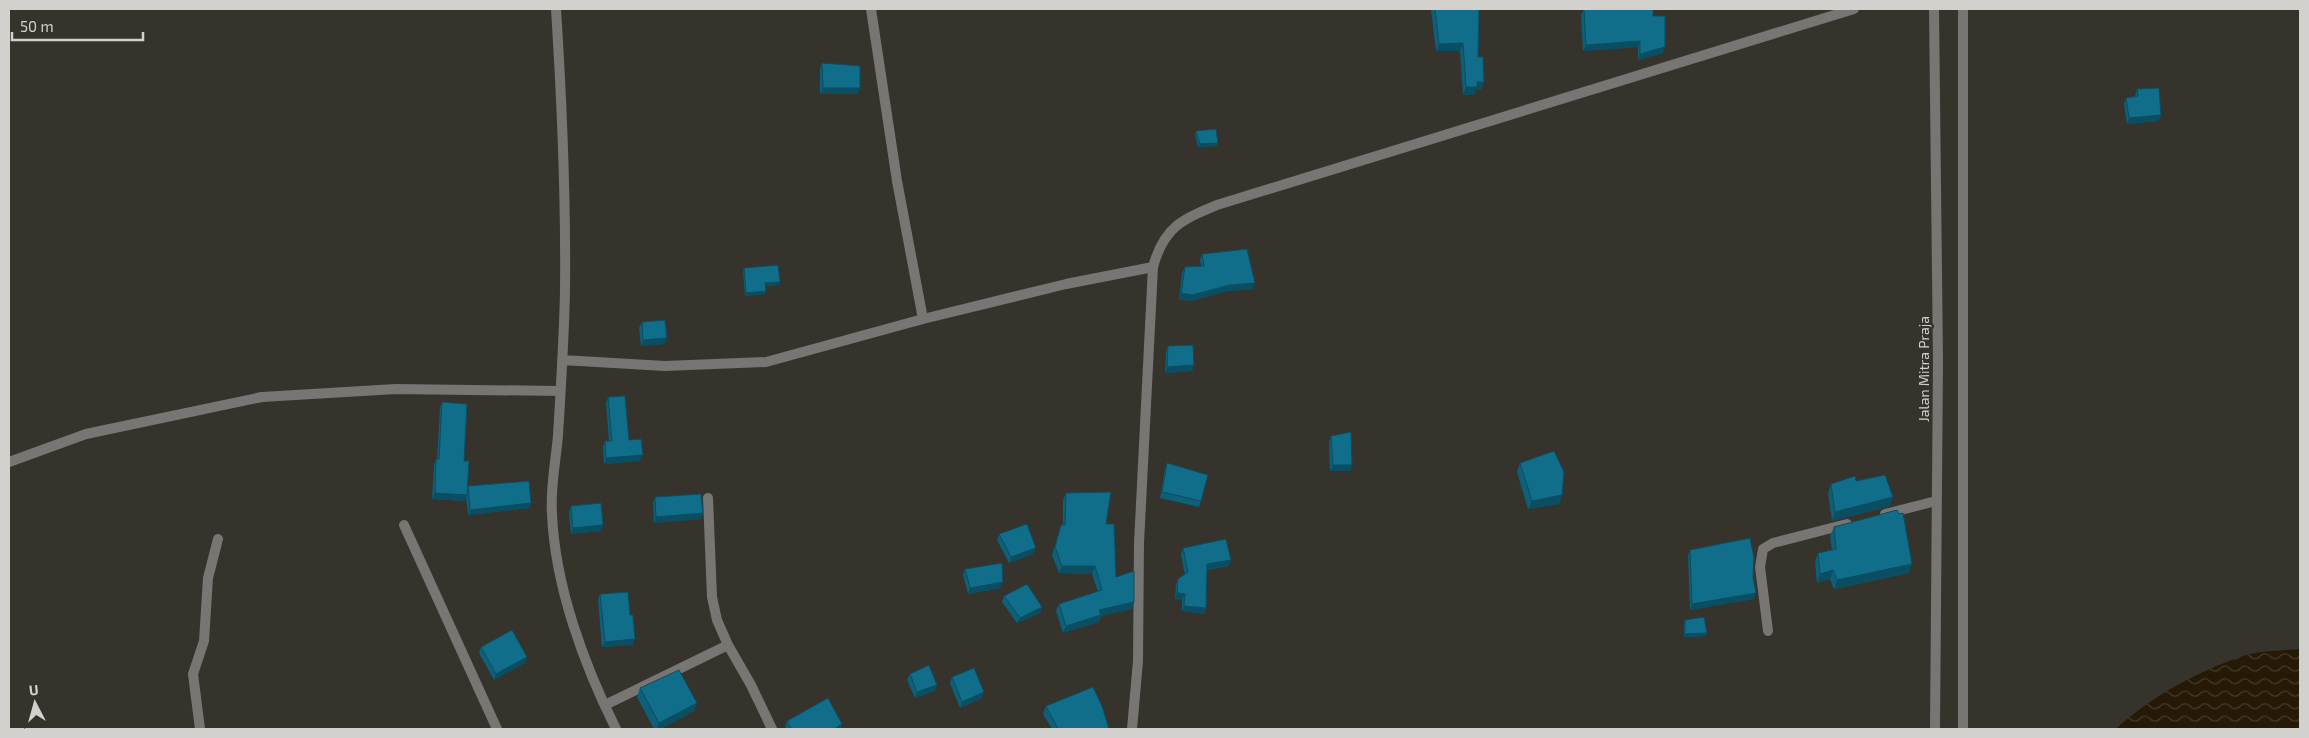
<svg xmlns="http://www.w3.org/2000/svg" width="2309" height="738" viewBox="0 0 2309 738" font-family="'Exo 2',sans-serif">
<defs>
<pattern id="water-waves" width="16" height="10" patternUnits="userSpaceOnUse" patternTransform="scale(1.25)"><rect width="16" height="10" fill="#261a07"/><path d="M0 5q4-4 8 0t8 0" fill="none" stroke="#453a2a"/></pattern>
</defs>
<rect width="100%" height="100%" fill="#36332d"/>
<path fill="url(#water-waves)" d="M2300,649V729H2116C2150,697 2198,671 2243,656C2260,650 2282,651 2300,649Z"/>
<g fill="none" stroke-linecap="round" stroke-linejoin="round">
<path stroke="#777673" stroke-width="10" d="M556,9C562,103 566,197 565,291C564,339 561,387 558,435C556,460 550,488 552,514C555,586 584,665 616,729
M871,9L897,181L923,319
M562,360L665,366L766,362L923,319L1066,284L1153,267
M9,462L86,434L262,397L396,389L560,391
M708,498L712,597L717,620L728,645L751,685L772,729
M1885,514L1936,501
M404,525L497,729
M1768,631L1760,567L1763,549L1773,543L1847,524
M605,705L728,645
M200,729L193,674L204,641L208,578L218,539
M1132,729L1138,661L1139,543L1153,267C1164,227 1181,220 1217,205L1854,9"/>
<path stroke="#777673" stroke-width="10" d="M1934,9L1938,361L1935,729
M1963,729V9"/>
</g>
<path fill="#0e5f78" d="M1431,9H1479L1478,57L1484,82L1481,90H1476L1474,95H1463L1460,51H1436Z
M1584,9L1653,16L1663,53L1638,60V47L1583,51L1581,15Z
M822,63L858,94H820V69Z
M2137,89L2159,121L2127,124L2124,104L2126,98L2135,97V95Z
M1196,131L1218,143L1217,146L1198,147L1195,134Z
M1202,254L1253,289L1228,291L1190,301L1179,299L1182,273L1185,267L1201,266L1200,260Z
M744,268L779,285L765,286V294L745,296L743,271Z
M642,322L667,338L664,344L641,346L639,328Z
M1168,346L1194,365L1192,371L1165,373L1166,352Z
M608,397L629,440L640,461L604,464L603,447L605,441H609L606,403Z
M442,402L464,461L467,487L531,503L529,508L468,515L466,497L465,501L432,499L434,465L436,459H437L440,408Z
M1331,436L1352,465L1350,471H1330L1329,442Z
M1167,463L1201,501L1199,507L1160,498L1165,469Z
M1520,463L1562,495L1559,504L1528,509L1517,472Z
M1856,481L1890,506L1832,521L1828,493L1831,484Z
M1066,493L1106,524L1116,577L1132,609L1101,616L1099,622L1063,633L1056,611L1059,604L1098,592L1092,574L1059,573L1052,555L1061,525H1063V500Z
M655,497L703,513L700,519L654,523L653,503Z
M571,506L601,531L571,534L569,512Z
M1834,527L1909,573L1834,589L1830,579L1817,583L1815,562L1818,553L1832,550L1830,536Z
M999,534L1033,554L1009,563L997,540Z
M1183,548L1229,566L1207,570L1206,608L1204,614L1182,611V600L1175,599L1176,585L1178,579L1185,575L1181,554Z
M1690,550L1753,577L1754,599L1690,610L1688,556Z
M965,569L1001,588L968,594L963,575Z
M600,594L630,615L633,645L602,647L598,600Z
M1004,596L1042,607L1040,613L1017,623L1002,602Z
M1685,620L1706,636L1684,637V623Z
M481,647L525,663L494,680L479,653Z
M910,674L935,691L915,698L907,680Z
M952,677L982,698L960,708L950,683Z
M640,688L694,711L661,729H654L637,697Z
M1046,706L1109,729H1052L1043,714Z
M787,721L842,724L840,729H786L785,727Z"/>
<path fill="#0b4d61" d="M1640,41L1638,47L1583,51L1586,45Z
M1463,43L1460,51H1436L1439,44Z
M1665,47L1663,53L1638,60L1640,54Z
M1477,82H1484L1481,90H1476L1474,95H1463L1466,87Z
M823,88H860L858,94H820Z
M2161,115L2159,121L2127,124L2129,118Z
M1218,143L1217,146L1198,147L1200,144Z
M780,282L779,285L764,286L765,283Z
M1255,283L1253,289L1228,291L1190,301L1179,299L1181,293L1230,285Z
M766,291L765,294L745,296L746,293Z
M667,338L664,344L641,346L643,340Z
M1194,365L1192,371L1165,373L1167,367Z
M643,455L640,461L604,464L606,458Z
M1333,465H1352L1350,471H1330Z
M435,493L467,495L465,501L432,499Z
M1562,495L1559,504L1528,509L1532,501Z
M1893,497L1890,506L1832,521L1835,512Z
M531,503L529,508L468,515L470,510Z
M703,513L700,519L654,523L656,517Z
M603,525L601,531L571,534L573,528Z
M1036,548L1033,554L1009,563L1011,557Z
M1231,560L1229,566L1205,570L1207,564Z
M1912,564L1909,573L1834,589L1837,580Z
M1062,566H1095L1092,574L1059,573Z
M1833,570L1830,579L1817,583L1820,574Z
M1003,582L1001,588L968,594L970,588Z
M1177,593L1185,594L1182,600L1175,599Z
M1756,593L1754,599L1690,610L1692,604Z
M1134,602L1132,609L1101,616L1099,622L1063,633L1066,626L1099,610Z
M1184,606L1206,608L1204,614L1182,611Z
M1042,607L1040,613L1017,623L1020,618Z
M1707,633L1706,636L1684,637L1685,634Z
M635,639L633,645L602,647L605,642Z
M527,657L525,663L494,680L496,674Z
M937,685L935,691L915,698L917,692Z
M984,692L982,698L960,708L962,702Z
M697,703L694,711L661,729H657L659,723Z
M842,724L840,729H835L836,728Z"/>
<path fill="#106e8b" stroke="#0b4d61" d="M1435,9H1479L1478,57H1483L1484,82H1477V87H1466L1463,43L1439,44Z
M1584,9H1653V16H1665V47L1640,54V41L1586,45Z
M822,63L860,66V88H823Z
M2159,88L2161,115L2129,118L2126,98L2138,96L2137,89Z
M1216,129L1218,143L1200,144L1196,131Z
M1247,249L1255,283L1230,285L1192,295L1181,293L1185,267L1204,266L1202,254Z
M778,265L780,282L765,283L766,291L746,293L744,268Z
M665,320L667,338L643,340L642,322Z
M1193,345L1194,365L1167,367L1168,346Z
M625,396L629,440L641,439L643,455L606,458L605,441H612L608,397Z
M442,402L467,404L464,461H469L467,495L435,493L436,459H439Z
M1351,432L1352,465H1333L1331,436Z
M1554,451L1564,472L1562,495L1532,501L1520,463Z
M1167,463L1208,475L1201,501L1162,492Z
M1885,475L1893,497L1835,512L1831,484L1855,476L1856,481Z
M529,481L531,503L470,510L468,486Z
M1111,492L1106,524H1114L1116,577L1134,571V602L1099,610L1101,615L1066,626L1059,604L1102,590L1095,566H1062L1055,547L1061,525H1065L1066,493Z
M701,494L703,513L656,517L655,497Z
M601,503L603,525L573,528L571,506Z
M1897,510L1899,514L1903,513L1912,564L1837,580L1833,570L1820,574L1818,553L1836,549L1834,527Z
M1027,524L1036,548L1011,557L999,534Z
M1750,538L1754,558L1753,577L1756,593L1692,604L1690,550Z
M1226,539L1231,560L1207,564L1206,608L1184,606L1185,594L1177,593L1178,579L1188,572L1183,548Z
M1002,563L1003,582L970,588L965,569Z
M1027,584L1042,607L1020,618L1004,596Z
M628,592L630,615H633L635,639L605,642L600,594Z
M1704,617L1707,633L1685,634V620Z
M512,630L527,657L496,674L481,647Z
M929,665L937,685L917,692L910,674Z
M974,668L984,692L962,702L952,677Z
M679,670L697,703L659,723L640,688Z
M1093,687L1102,706L1109,729H1058L1046,706Z
M828,698L842,724L836,728L837,729H791L787,721Z"/>
<g text-anchor="middle" dominant-baseline="central" stroke-width="5" stroke-linejoin="round" paint-order="stroke">
<g font-size="14" fill="#d3d1ce" stroke="#36332d">
<text transform="translate(1923 369) rotate(-90)">Jalan Mitra Praja</text>
</g>
</g>
<rect width="2309" height="738" fill="none" stroke="#d3d1ce" stroke-width="20"/>
<g transform="translate(35 703) rotate(354)" stroke="#36332d" stroke-width="4" paint-order="stroke">
<path d="M0-4L9 19L0 12L-9 19Z" fill="#d3d1ce"/>
<text y="-8" font-size="14" font-weight="bold" text-anchor="middle" fill="#d3d1ce">U</text>
</g>
<path d="M12 32v8h131v-8" fill="none" stroke="#d3d1ce" stroke-width="2.5"/>
<text x="20" y="32" font-size="15" fill="#d3d1ce" stroke="#36332d" stroke-width="4" paint-order="stroke">50 m</text>
</svg>
